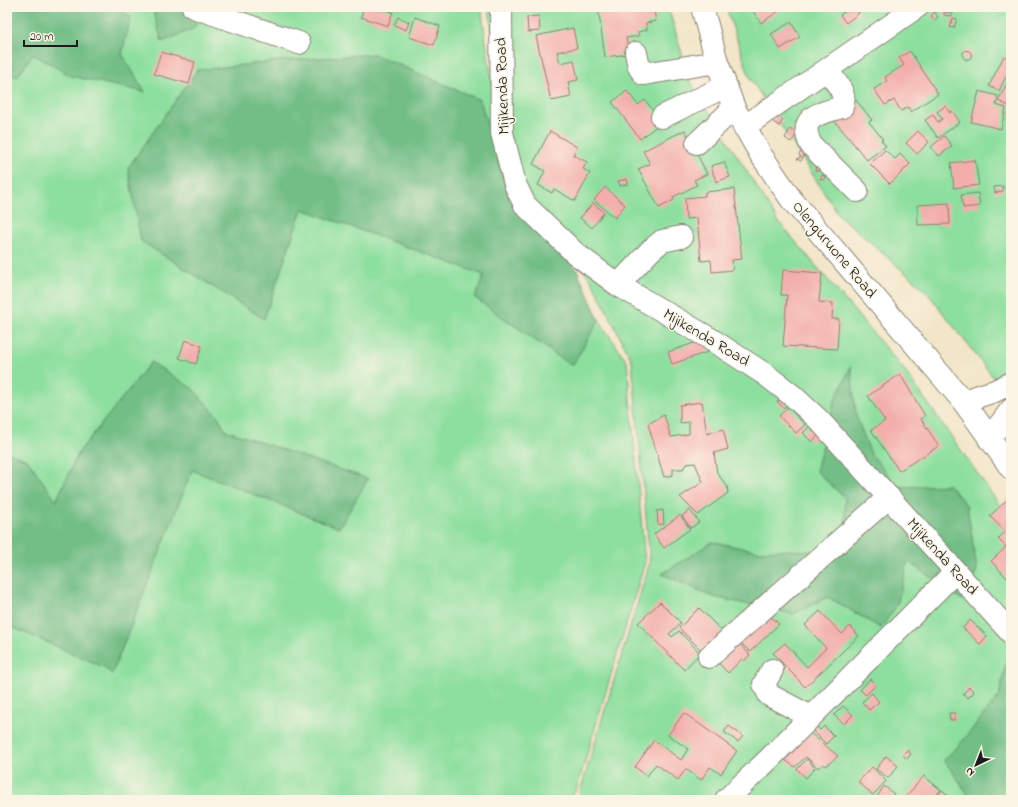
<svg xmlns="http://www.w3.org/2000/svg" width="1018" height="807" viewBox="0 0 1018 807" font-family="'Indie Flower',sans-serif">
<rect width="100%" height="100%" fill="#fcf5e5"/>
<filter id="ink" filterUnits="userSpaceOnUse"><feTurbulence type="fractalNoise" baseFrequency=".025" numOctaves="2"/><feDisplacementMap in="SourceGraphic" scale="8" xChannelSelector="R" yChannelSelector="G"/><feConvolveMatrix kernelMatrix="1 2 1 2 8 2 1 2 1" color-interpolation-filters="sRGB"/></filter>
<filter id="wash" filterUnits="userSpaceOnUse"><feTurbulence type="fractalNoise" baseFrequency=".012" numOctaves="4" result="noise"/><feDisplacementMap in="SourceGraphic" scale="16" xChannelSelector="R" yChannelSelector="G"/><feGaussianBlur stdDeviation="0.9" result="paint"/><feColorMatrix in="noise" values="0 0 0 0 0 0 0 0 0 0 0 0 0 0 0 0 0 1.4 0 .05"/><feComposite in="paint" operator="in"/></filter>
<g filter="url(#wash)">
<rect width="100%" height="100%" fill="#f2e5c8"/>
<path fill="#8ddf9f" stroke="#547e5e" d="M7,7H481L509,198L576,268L599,320L627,362L645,562L576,791L566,800H7Z
M489,7H668L690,81L778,221L905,371L1011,521V800H573L579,795L650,562L632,361L591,279L514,195Z
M726,7H1011V400L926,291L839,215L750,78Z"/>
<path fill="#72be86" stroke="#476d51" d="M7,7H114L131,17L122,54L145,92L71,76L33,54L17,77L7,72Z
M146,7H215L191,30L162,42L153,10Z
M374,54L480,100L509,198L576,268L599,320L572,366L475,298L484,275L302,209L264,319L141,241L128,168L197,70L279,61Z
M151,362L193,389L219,418L225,430L368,479L339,528L192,470L112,674L104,667L7,625V452L28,460L56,501L79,452Z
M851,366L856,416L871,454L898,487L949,485L967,506L977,570L962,600L908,561L897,605L881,628L828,597L793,614L714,597L662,574L712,542L758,551L786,550L845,553V498L816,471L835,400Z
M1011,651V800H972L944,760L960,744L999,696L1007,658Z"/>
<g id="blocks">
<path fill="#f3aeac" d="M364,7H377L393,12L388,26L361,17Z
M598,7H653L656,21L646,23L647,30L638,32L639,36L626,38L629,54L605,57Z
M750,7H785L761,23Z
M851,7H855L859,13L846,23L840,15Z
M934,7H944L936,12L933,8Z
M934,12L938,17L935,20L931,16Z
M944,12L952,13V16L944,15Z
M539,16L540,31L528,32L527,17Z
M398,17L409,22L406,30L394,25Z
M415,17L440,26L434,45L409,37Z
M953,18L957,19L954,28L950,27Z
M791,22L800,37L780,49L771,34Z
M573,28L577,48L557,52L560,63L574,60L578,80L568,82L571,97L551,101L536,36Z
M962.5 55a4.5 4.5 0 1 1 9 0a4.5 4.5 0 1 1-9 0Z
M910,51L938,94L911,112L908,107L901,111L894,100L885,105L874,89L887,81L885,77L904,65L899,58Z
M161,52L195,62L189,84L154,74Z
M1004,56L1011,59V78L1006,76L999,91L989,86Z
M1008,81L1011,82V107L998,101Z
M627,91L638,105L645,100L662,122L640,139L612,102Z
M979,91L998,96L996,105L1006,108L1001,129L971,122Z
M856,100L872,120L869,122L883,139L881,140L886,146L867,160L833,119Z
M945,106L950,113L952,111L960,122L938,138L925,120L933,115L938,122L942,119L937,112Z
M776,115L783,120L779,126L772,121Z
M790,129L797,134L791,142L785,138Z
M685,130L707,174L694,180L697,185L673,197L674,200L659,208L638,169L650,164L643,151Z
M550,131L577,147L573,155L587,162L583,169L590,173L575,201L554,189L552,193L538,185L545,171L533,164Z
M918,131L929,142L917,154L906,143Z
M944,136L952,146L939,156L931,147Z
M802,150L806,152L801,161L797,159L801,157L799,155Z
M885,150L895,159L900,154L910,164L890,184L870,164Z
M975,160L979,185L954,188L951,163Z
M724,162L730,177L716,182L711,166Z
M816,165L819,166V171H815Z
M822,175L825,176L824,180L820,179Z
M627,179L628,184L620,186L618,181Z
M1003,186V191L995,193L994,187Z
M605,187L625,205L615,218L594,200Z
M734,189L742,259L732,260L733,270L712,272L711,260L701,261L697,218L686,219L685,198L705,196V192Z
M978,193L980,206L963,208L961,195Z
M593,203L604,212L592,228L580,218Z
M949,203L950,224L918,225L917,205Z
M783,270L822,273L819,302L833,303L832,319H839L837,349L783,346L787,295H781Z
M185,340L202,346L196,364L179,358Z
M703,340L711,351L672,364L668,352Z
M900,374L925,416L921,419L939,446L899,471L871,430L885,421L868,396Z
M781,399L787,404L784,408L777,402Z
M702,402L707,434L723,429L728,449L714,453L717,473L727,486L728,493L698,515L680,497L703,482L695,463L686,464L683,469H673V475L664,477L648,424L664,415L671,437L689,434V422L680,423V405Z
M788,407L805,425L796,433L779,416Z
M810,426L819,434L812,442L803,433Z
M1011,496V582L991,561L1006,547L998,539L1005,532L990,516Z
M663,510L664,524L658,525L657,511Z
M690,510L699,522L691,528L682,516Z
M680,515L690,529L664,548L654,534Z
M660,602L681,623L669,634L672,637L679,631L700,653L684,670L638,623Z
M699,608L723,632L703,652L679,628Z
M820,611L842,634L850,626L859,636L805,687L773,653L785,643L807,667L826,648L805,625Z
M768,614L779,624L750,652L738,640Z
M970,620L987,636L980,644L963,628Z
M737,641L750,655L744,661L742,659L728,673L717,661Z
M870,679L876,685L866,695L860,690Z
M969,687L974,692L968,698L963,694Z
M872,693L879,702L869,710L862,702Z
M843,706L853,715L844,724L834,715Z
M684,713L737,751L721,774L710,767L701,780L686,769L678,780L656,764L647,776L635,767L654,740L681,760L688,749L668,735Z
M949,713H955V720H950Z
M729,726L743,736L738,742L724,732Z
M816,726L820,730L824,726L834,736L826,744L812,730Z
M810,733L838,756L826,766L823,764L818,768L806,757L795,767L785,760Z
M907,750L911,754L907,759L903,755Z
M886,756L898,766L888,778L876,769Z
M807,759L815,768L806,778L797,769Z
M872,767L886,781L873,795L858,782Z
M924,776L941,790L932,800H903Z
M884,786L894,794L889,800H875Z
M942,790L953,800H937L935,798Z"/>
</g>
</g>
<g filter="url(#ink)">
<use href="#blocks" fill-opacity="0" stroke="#878072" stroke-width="1"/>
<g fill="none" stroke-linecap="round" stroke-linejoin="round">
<defs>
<path id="minor" d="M193,7L299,43
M501,7L502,133L515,184L525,205L576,254L618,285L709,338L766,375L793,396L819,420L1011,633
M702,7L717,62L734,108L761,155L791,199L963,401L1011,468
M636,53L639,67L644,74L717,62
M827,70C835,82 848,93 842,107C819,114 797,116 811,145L857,191
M662,117L726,86
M744,127L917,7
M697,143L734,108
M618,285L651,250L662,241L681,237
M963,401L995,391L1011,383
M989,439L1011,410
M709,657L889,497
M772,670L764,684L769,695L811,717
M726,800L770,758L955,572"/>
</defs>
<use href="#minor" stroke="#878072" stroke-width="24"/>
<use href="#minor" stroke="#fff" stroke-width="22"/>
</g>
</g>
<g text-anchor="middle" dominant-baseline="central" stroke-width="3" stroke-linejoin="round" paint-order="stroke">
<g font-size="16" fill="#1c1c1c" stroke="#fcf5e5">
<text transform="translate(503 86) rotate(-92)">Mijikenda Road</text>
<text transform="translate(834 250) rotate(50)">Olenguruone Road</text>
<text transform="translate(706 338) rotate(31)">Mijikenda Road</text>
<text transform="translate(942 557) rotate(48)">Mijikenda Road</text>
</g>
</g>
<rect width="1018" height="807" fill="none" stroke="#fcf5e5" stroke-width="24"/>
<g transform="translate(976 765) rotate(223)" stroke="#fcf5e5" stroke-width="3" paint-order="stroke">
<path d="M0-3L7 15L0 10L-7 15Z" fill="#1c1c1c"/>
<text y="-6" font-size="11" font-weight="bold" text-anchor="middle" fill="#1c1c1c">N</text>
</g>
<path d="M24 40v6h53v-6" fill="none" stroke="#1c1c1c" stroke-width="2"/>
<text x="30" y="40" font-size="12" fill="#1c1c1c" stroke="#fcf5e5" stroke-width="3" paint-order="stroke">20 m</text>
</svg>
